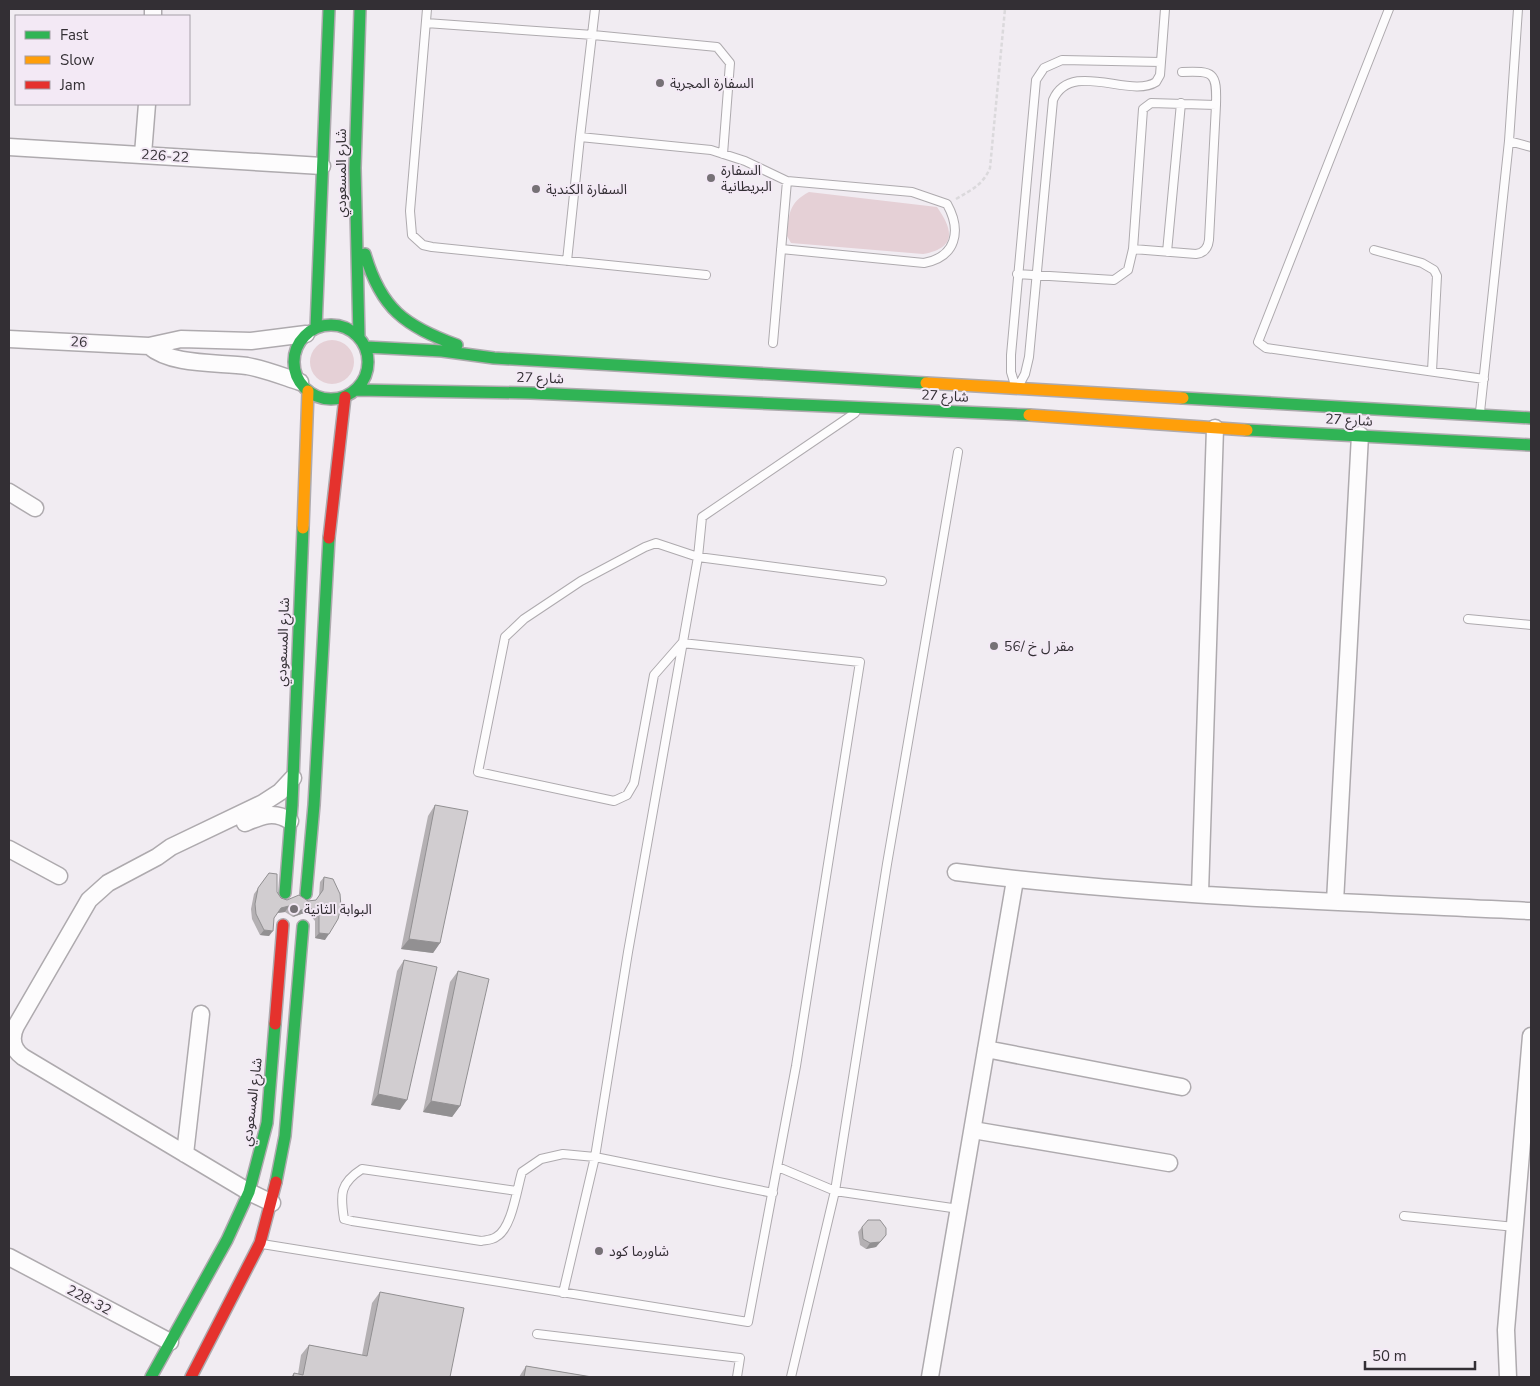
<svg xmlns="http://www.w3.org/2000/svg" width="1540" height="1386" viewBox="0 0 1540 1386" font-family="'Nunito Sans','Noto Sans Arabic',sans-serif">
<rect width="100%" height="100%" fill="#f1ecf2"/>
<path fill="#e5d0d6" d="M809,192L937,207C954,231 956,248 923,254L791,243L787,236C789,215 788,203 809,192Z
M310 362a22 22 0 1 1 44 0a22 22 0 1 1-44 0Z"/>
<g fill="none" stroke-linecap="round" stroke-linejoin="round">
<defs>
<path id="lane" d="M427,9L410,211L412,235L423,245L432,247L706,275
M595,9L580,137L711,150L745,161L787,181L912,192L947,204C962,231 956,257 924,263L781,249
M1389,9L1258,342L1266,348L1484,379
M426,23L593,35L717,47L730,63L723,154
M1182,72C1214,71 1217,72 1216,105L1209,240C1208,248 1204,253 1196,254L1133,249L1143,109L1151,103L1216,105
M1509,141L1531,147
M1374,250L1422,263L1434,270L1437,276L1432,371
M1167,252L1181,103
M567,261L580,137
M1017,274L1114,280L1128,270L1133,249
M773,343L787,181
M1015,385L1011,372V355L1036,80L1044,68L1062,60L1161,62
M1019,385L1025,374L1029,357L1053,100C1071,59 1130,99 1156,82L1160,75L1165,9
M1480,412L1509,141L1518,9
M1468,619L1531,625
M778,1167L835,1191L959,1209
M517,1191L362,1169C340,1183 340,1194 344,1219L352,1221L481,1241C486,1240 492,1240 496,1237C512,1229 517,1188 522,1172L541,1159L563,1154L595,1157L773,1193
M1404,1216L1515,1227
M262,1244L748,1322L796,1066L860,662L682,643L654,675L634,783L627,795L614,801L478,772L505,637L524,619L581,581L645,547L656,543L698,557L882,581
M563,1293L595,1157L628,952L698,557L702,517L855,413
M537,1334L740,1358L737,1377
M791,1377L835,1191L887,864L958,452"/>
<path id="street" d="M153,16V9
M9,147L322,166
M143,154L147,104
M9,339L149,346L181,339L251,341L306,334
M149,346C172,366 218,362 247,366C265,369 282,376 300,382
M9,492L35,508
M245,823C261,816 274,810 290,821
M9,849L59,876
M956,872C1145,896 1341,902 1531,911
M1200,893L1215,428
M1335,902L1360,435
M986,1049L1182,1087
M973,1130L1169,1163
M185,1154L201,1014
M272,1203L249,1192L23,1057C12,1049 10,1038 16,1026L89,900L108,883L157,857L171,847L263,803L280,792L293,778
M9,1257L170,1342
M930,1377L1015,880
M1508,1377L1506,1330L1531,1036"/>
<path id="fast" d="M365,254C381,309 405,326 457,345
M294 362a37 37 0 1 1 74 0a37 37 0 1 1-74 0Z
M316,328L329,9
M359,337L355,168L360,9
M366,347L442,351L494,358L926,383
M356,390L531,393L1029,415
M1183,398L1531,418
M1247,430L1531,445
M285,893L292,805L303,528
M306,894L314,805L329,538
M276,1182L285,1136L303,926
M151,1377L227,1240L249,1192L267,1123L275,1024"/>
<path id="slow" d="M926,383L1183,398
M1029,415L1247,430
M303,528L308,391"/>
<path id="jam" d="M329,538L345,397
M275,1024L283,925
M191,1377L260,1243L276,1182"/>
</defs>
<use href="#lane" stroke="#aeaaae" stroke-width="10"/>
<use href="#street" stroke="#aeaaae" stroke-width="19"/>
<use href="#fast" stroke="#aeaaae" stroke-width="14"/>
<use href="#slow" stroke="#aeaaae" stroke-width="14"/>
<use href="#jam" stroke="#aeaaae" stroke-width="14"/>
<path stroke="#dbd9dc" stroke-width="2.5" stroke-dasharray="4 2.5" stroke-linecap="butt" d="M956,199C971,190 983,185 990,168L1005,9"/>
<use href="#lane" stroke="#fdfcfd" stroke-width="8"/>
<use href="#street" stroke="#fdfcfd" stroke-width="16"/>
<use href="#fast" stroke="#30b455" stroke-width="11"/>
<use href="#slow" stroke="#ff9f0a" stroke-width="11"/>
<use href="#jam" stroke="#e5322d" stroke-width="11"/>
</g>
<path fill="#b4b0b3" d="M435,805L440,943L433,953L401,949L428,816Z
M269,873L277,892L281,898L287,900L308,901L316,900L319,896L320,882L324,877L325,940L315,938V921L311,916L304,913L293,917L285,912L277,913L274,918L269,936L260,935L252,919L251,909L254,894Z
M404,960L400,1110L371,1105L397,971Z
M458,971L460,1106L452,1117L423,1112L450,982Z
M862,1227L882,1240L876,1247L866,1249L860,1245L858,1232Z
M380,1292L450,1377H291L294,1373L298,1374L301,1355L309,1345L362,1355L372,1303Z
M526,1366L592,1377H519Z"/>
<path fill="#929092" d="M289,906L285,912L277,913L281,908Z
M308,907L315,910L311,916L304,913L293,917L297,912Z
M264,930L273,931L269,936L260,935Z
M319,933L329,934L325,940L315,938Z
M409,939L440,943L433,953L401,949Z
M378,1094L407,1100L400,1110L371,1105Z
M431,1101L460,1106L452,1117L423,1112Z
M886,1235L876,1247L866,1249L870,1243Z"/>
<path fill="#d1cdd0" stroke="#929092" d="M435,805L468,811L440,943L409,939Z
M269,873L277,874V892L281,898L287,900L299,895L308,901L316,900L323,890L324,877L333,879L340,894L341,907L338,919L329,934L319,933V915L315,910L308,907L297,912L289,906L281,908L274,918L273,931L264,930L256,914L255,904L258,888Z
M404,960L437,967L407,1100L378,1094Z
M458,971L489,979L460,1106L431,1101Z
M868,1220H880L886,1228V1235L880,1242L870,1243L863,1239L862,1227Z
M380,1292L464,1308L450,1377H293L294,1373L303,1375L309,1345L367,1356Z
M526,1366L592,1377H524Z"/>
<g fill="#767176" stroke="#f3e9f5" stroke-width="2">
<circle cx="660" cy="83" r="5"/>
<circle cx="711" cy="178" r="5"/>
<circle cx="536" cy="189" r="5"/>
<circle cx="994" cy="646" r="5"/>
<circle cx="294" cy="909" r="5"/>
<circle cx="599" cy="1251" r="5"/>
</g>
<g text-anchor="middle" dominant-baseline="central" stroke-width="4" stroke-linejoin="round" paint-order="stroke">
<g font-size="14" fill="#332f34" stroke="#f3e9f5" text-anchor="start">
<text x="670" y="83">السفارة المجرية</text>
<text x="721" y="170">السفارة<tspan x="721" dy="16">البريطانية</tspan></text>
<text x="546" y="189">السفارة الكندية</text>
<text x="1004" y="646">مقر ل خ /56</text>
<text x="304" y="909">البوابة الثانية</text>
<text x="609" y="1251">شاورما كود</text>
</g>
<g font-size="14" fill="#332f34" stroke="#f3e9f5">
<text transform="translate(165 156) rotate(4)">226-22</text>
<text transform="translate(341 173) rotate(-90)">شارع المسعودي</text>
<text transform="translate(79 342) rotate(3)">26</text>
<text transform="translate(540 378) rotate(2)">شارع 27</text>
<text transform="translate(945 396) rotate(3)">شارع 27</text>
<text transform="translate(1349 420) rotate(3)">شارع 27</text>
<text transform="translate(283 642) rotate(-88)">شارع المسعودي</text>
<text transform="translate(252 1102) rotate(-83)">شارع المسعودي</text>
<text transform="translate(89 1300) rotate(28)">228-32</text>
</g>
</g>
<rect width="1540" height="1386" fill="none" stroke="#332f34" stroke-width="20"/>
<rect x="15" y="15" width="175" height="90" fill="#f3e9f5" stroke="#a69fa8"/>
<rect x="25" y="31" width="25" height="8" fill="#30b455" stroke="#a69fa8"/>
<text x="60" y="40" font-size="15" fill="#332f34">Fast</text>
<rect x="25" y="56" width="25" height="8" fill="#ff9f0a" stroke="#a69fa8"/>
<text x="60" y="65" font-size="15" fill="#332f34">Slow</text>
<rect x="25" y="81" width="25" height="8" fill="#e5322d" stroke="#a69fa8"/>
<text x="60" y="90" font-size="15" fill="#332f34">Jam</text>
<path d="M1365 1361v8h110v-8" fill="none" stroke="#332f34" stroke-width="2.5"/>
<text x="1372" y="1361" font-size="15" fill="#332f34" stroke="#f3e9f5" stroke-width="4" paint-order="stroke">50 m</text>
</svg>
